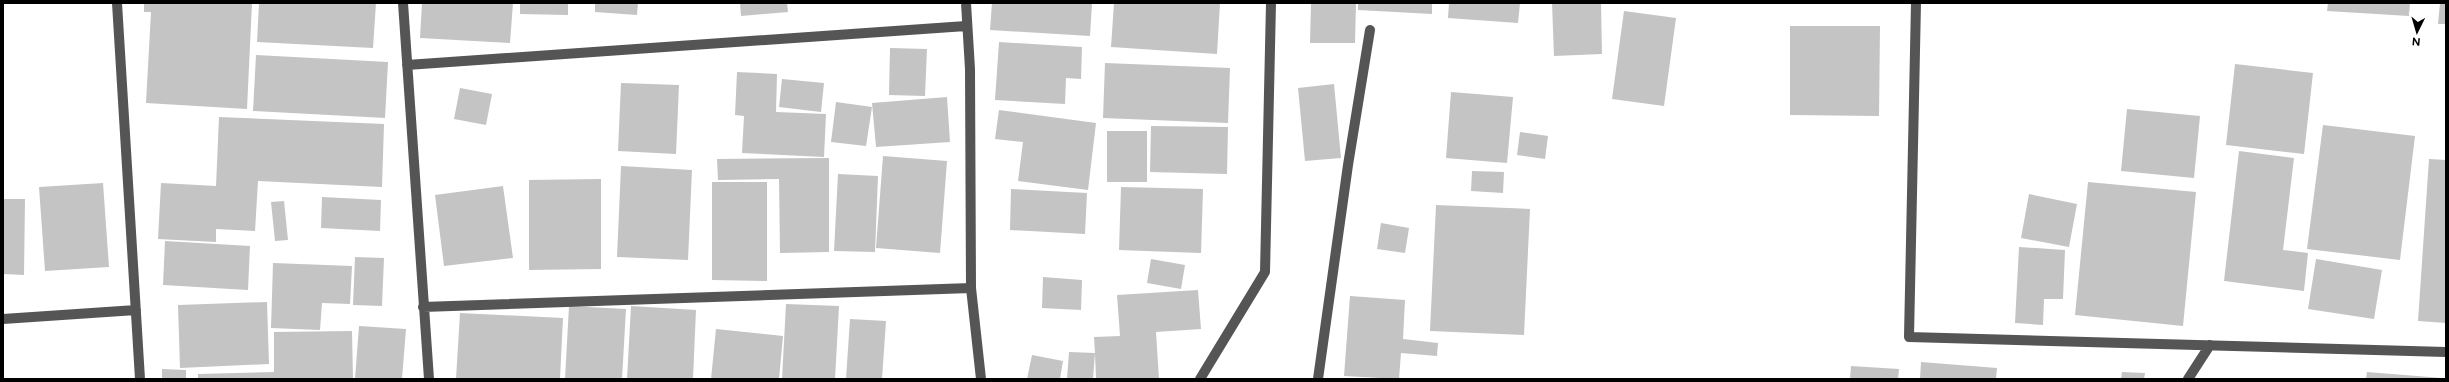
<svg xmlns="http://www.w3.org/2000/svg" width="2449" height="382" viewBox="0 0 2449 382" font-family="Figtree,sans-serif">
<rect width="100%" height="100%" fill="#fff"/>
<path fill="#c4c4c4" d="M144,3H252L247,109L146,103L151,12H144Z
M259,3H376L373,48L257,42Z
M422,3H513L510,43L420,38Z
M520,3H568V15L520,14Z
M595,3H638L637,15L595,12Z
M740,3H787L788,12L741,16Z
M992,3H1092L1090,36L990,30Z
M1114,3H1220L1217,54L1111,47Z
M1311,3H1356L1355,43H1310Z
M1358,3H1432V14L1358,10Z
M1449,3H1520L1518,23L1448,18Z
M1552,3H1601L1602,54L1554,56Z
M2328,3H2410L2409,16L2327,11Z
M2440,3H2446V24H2438Z
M1624,11L1676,18L1664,106L1612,99Z
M1790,26H1880L1879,116L1790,115Z
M999,42L1082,47L1081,79L1066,78L1065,104L995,100Z
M890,48L927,49L925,96L889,95Z
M256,55L388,62L385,118L253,111Z
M1105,63L1230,68L1228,123L1103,118Z
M2235,64L2313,73L2304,154L2226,145Z
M737,72L777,74L776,112L826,114L824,157L742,153L744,116L735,115Z
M782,79L824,83L821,112L779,107Z
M621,83L679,85L676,154L618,151Z
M1334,84L1341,158L1305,161L1298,88Z
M460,88L492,94L486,125L454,119Z
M1451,92L1513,97L1507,163L1446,158Z
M947,97L950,142L876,147L872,103Z
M836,102L872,107L866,146L831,142Z
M2127,109L2200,116L2194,178L2121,171Z
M999,110L1096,123L1088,190L1018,181L1023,142L995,139Z
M219,117L384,124L382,187L258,181L255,231L216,229V242L158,239L161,183L216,186Z
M2323,125L2415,136L2400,260L2307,249Z
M1151,126L1228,127L1227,174L1150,172Z
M1107,131H1147V182H1107Z
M1520,132L1548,136L1545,159L1517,155Z
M2239,151L2294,158L2283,250L2308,253L2304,291L2224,281Z
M883,156L947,161L940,253L876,248Z
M829,158V252L780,253L779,179L718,180L717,159Z
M2429,159L2446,160V323L2418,321Z
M621,166L692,170L688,260L617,257Z
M1472,171L1504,172L1503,193L1471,191Z
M838,174L878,176L875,252L834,251Z
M601,179V269L529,270V180Z
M712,182H767V281L712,280Z
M2088,182L2196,192L2183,326L2075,315Z
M103,183L109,267L45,271L39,187Z
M503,186L513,258L444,266L435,195Z
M1121,187L1203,189L1201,253L1119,250Z
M1011,189L1087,193L1085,234L1010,230Z
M2029,194L2077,204L2069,247L2021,238Z
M322,197L381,200L380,231L321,228Z
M3,199H25L24,275L3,274Z
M284,201L288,240L275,241L271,202Z
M1436,205L1530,209L1524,335L1430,331Z
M1381,223L1409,228L1405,253L1377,249Z
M165,241L250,246L248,290L163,285Z
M2019,247L2065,250L2063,299H2044L2043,325L2015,323Z
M355,257L384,258L382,306L353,305Z
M1151,259L1185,265L1181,289L1147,283Z
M2316,259L2382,270L2374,319L2308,309Z
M273,263L352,266L350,304L322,303L320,330L271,328Z
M1043,277L1082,280L1081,310L1042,308Z
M1198,290L1201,329L1156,332L1159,379H1096L1095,353L1093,379H1067L1069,352L1095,353L1094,337L1120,336L1117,295Z
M1350,296L1405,300L1403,339L1438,343L1437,356L1401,353L1399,379L1344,376Z
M267,302L269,364L180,368L178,305Z
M786,304L839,306L835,379H782Z
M569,306L626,309L622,379H565Z
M631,306L696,310L693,379H627Z
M460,313L563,318L560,379H456Z
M850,319L886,321L882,379H846Z
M359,326L406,329L402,379H355Z
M716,329L783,336L779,379H711Z
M352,331L353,379H198V374L274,372V332Z
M1032,355L1063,361L1060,379H1027Z
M1921,362L1997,368L1996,379H1920Z
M1851,366L1899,369L1898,379H1850Z
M162,369L186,370V379H162Z
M2122,372L2145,373L2144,379H2121Z
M2367,372L2442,378V379H2366Z"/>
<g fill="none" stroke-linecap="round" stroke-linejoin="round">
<path stroke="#555" stroke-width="10" d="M117,3L140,379
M403,3L429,379
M966,3L970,69L971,288L981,379
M1916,3L1909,337L2446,352
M407,65L966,26
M423,307L971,288
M3,319L136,310
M1200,379L1265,272L1271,3
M1318,379L1348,165L1370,30
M2188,379L2210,345"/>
</g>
<rect width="2449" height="382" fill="none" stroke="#000000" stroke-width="8"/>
<g transform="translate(2417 32) rotate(185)" stroke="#ffffff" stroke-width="3" paint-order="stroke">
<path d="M0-3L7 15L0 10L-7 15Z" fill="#000000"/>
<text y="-6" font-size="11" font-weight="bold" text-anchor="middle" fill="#000000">N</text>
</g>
</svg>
